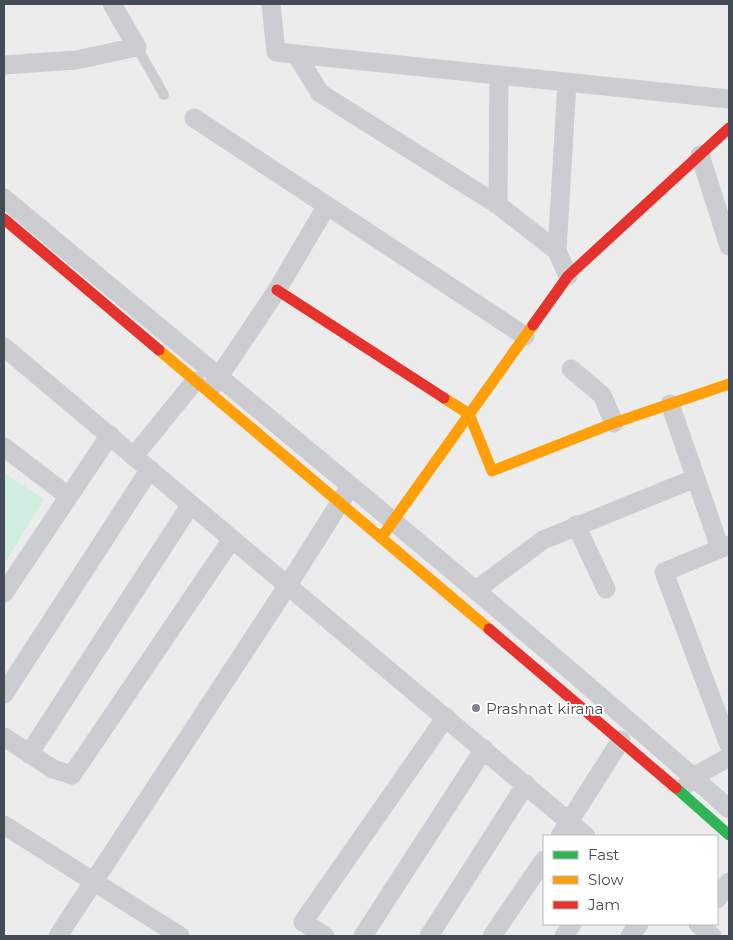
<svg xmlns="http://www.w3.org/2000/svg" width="733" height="940" viewBox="0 0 733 940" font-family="Montserrat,sans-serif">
<rect width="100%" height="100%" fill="#edecec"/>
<path fill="#d0eddf" d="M4,473L44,499L4,564Z"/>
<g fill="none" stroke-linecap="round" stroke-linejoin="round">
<path stroke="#cbcdd0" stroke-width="10" d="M137,47L164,95"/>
<path stroke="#cbcdd0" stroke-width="19" d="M271,4L276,52L729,99
M296,54L320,93L498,205L557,251L568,276
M4,65L76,60L137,47L112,4
M194,118L525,336
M700,155L729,246
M4,198C246,401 493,599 729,809
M498,205L499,75
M557,251L567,82
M4,347L232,539
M571,369L602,395L614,423
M212,387L277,290L326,207
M670,404L720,548
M4,447L68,496
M134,456L195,381
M576,525L606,589
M729,545L664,572L729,745
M476,590L543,540L696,478
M4,593L110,435
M4,694L150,469
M4,737L53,769L72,775L232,539L586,836
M29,754L191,504
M687,784L693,777L729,757
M4,825L180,936
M560,836L621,740
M717,899L729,882
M698,924L712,936
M58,936L288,585L346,493
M325,936L303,922L446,717
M363,936L484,749
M429,936L526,784
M492,936L544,860
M564,936L572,924
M630,936L639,924"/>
<path stroke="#30b455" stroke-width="11" d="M676,788L729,835"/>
<path stroke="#ff9f0a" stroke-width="11" d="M159,350L489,629
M444,398L469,414L492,471L614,423L729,384
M381,538L533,325"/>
<path stroke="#e5322d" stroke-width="11" d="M4,219L159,350
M277,290L444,398
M533,325L568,276L729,128
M489,629L676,788"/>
</g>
<circle fill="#7f848c" stroke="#fff" stroke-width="2" cx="476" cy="708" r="5"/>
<g text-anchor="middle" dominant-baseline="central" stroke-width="4" stroke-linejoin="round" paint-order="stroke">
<g font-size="15" fill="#444c58" stroke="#fff" text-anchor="start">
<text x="486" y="708">Prashnat kirana</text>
</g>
</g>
<rect width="733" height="940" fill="none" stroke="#444c58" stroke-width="10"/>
<rect x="543" y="835" width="175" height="90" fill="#ffffff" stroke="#b4b7bc"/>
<rect x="553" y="851" width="25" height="8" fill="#30b455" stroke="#b4b7bc"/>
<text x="588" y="860" font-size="15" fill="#444c58">Fast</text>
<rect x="553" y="876" width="25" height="8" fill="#ff9f0a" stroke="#b4b7bc"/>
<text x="588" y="885" font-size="15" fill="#444c58">Slow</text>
<rect x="553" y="901" width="25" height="8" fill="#e5322d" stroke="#b4b7bc"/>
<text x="588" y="910" font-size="15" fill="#444c58">Jam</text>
</svg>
